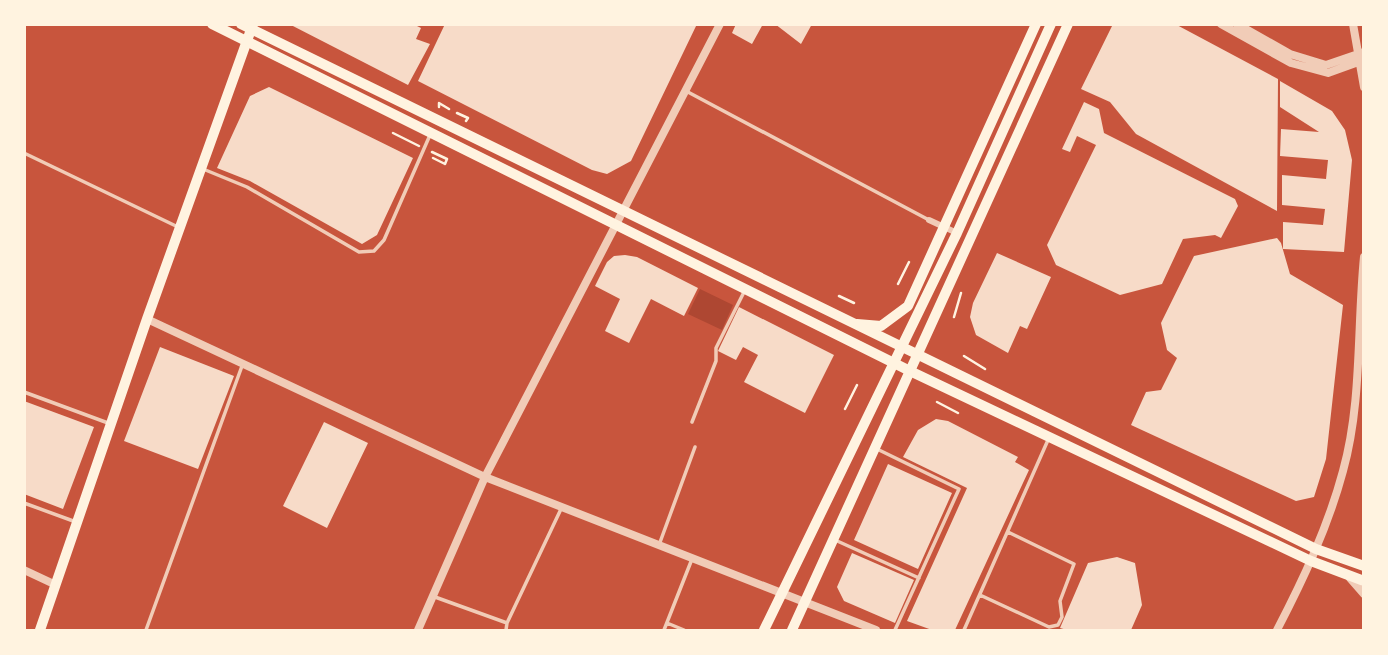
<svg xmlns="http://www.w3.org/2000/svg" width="1388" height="655" viewBox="0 0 1388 655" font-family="'DejaVu Sans',sans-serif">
<rect width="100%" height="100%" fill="#c8553d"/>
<path fill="#ae4732" d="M700,289L733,305L722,330L688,314Z"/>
<path fill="#f7dbc8" d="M289,24H413L421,28L416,39L430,44L408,85Z
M445,24H697L631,161L607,174L592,170L418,81Z
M736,24H763L752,44L732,33Z
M775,24H812L801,44Z
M1113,24H1175L1278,79L1277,211L1136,134L1110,102L1081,89Z
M1280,81L1332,111L1345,130L1352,160L1344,252L1283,249V222L1323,225L1325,209L1282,205V175L1326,179L1328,160L1280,156L1281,129L1319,132L1280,107Z
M269,87L413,158L377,235L362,244L250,181L217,168L250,96Z
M1084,102L1099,109L1104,133L1235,199L1238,206L1221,238L1215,235L1183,239L1162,284L1120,295L1056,265L1047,245L1096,145L1077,136L1070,152L1062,149Z
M1277,238L1281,243L1290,274L1343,305L1326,459L1314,497L1296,501L1131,425L1146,392L1161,390L1177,358L1167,350L1161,323L1194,256Z
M997,253L1051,277L1027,329L1020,326L1008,353L976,335L970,317L973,303Z
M625,255L637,257L698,288L684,316L651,299L629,343L605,331L620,299L595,286L607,262L614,256Z
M739,307L834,355L805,413L744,382L758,355L743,347L736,360L718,351Z
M160,347L234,376L198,469L124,441Z
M24,401L94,427L63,509L24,494Z
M936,419L948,421L1018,457L1015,462L1029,470L955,630H932L907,621L967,488L903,457L918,430Z
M324,422L368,443L327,528L283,506Z
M888,464L952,493L918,569L854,540Z
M852,553L914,580L895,623L844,601L837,587Z
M1117,557L1135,563L1142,605L1131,630H1067L1060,628L1088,563Z"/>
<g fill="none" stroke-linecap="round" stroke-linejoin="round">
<path stroke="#fff3e0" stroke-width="2.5" d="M439,107V103L449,109
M457,113L468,118L466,121
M393,133L419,146
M432,152L447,159L445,164L433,158
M898,284L909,262
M839,296L854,303
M954,317L961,293
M964,356L985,369
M937,402L958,413
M845,409L857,385"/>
<path stroke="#f1ccb7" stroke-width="3.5" d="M686,91L929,220
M24,153L178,227
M203,169L247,187L359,252L374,251L384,240L430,135
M24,392L108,423
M692,422L716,361V348L744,292
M877,449L959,489L895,630
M24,503L76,522
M835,540L919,578
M659,545L695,447
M980,595L1049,627L1058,625L1062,617L1060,601L1074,564L1008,532
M435,597L507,623L506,630
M507,623L561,509
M667,623L684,630
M146,630L242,366
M664,630L692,559
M964,630L1048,440"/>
<path stroke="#f1ccb7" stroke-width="6" d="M929,220L957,233"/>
<path stroke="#f1ccb7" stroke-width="8" d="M1221,24L1291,63L1328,73L1364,60
M1237,24L1290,54L1326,65L1364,52
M1353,24L1364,87
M147,319L485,477L876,630
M24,570L56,585
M1350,578L1364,594
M418,630L485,477L720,24
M1277,630C1303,580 1328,527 1343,471C1362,403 1357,328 1364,257"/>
<path stroke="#fff3e0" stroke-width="10" d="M857,324L881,326L908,306L1036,24
M40,630L147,319L253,24"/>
<path stroke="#fff3e0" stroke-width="10" d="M764,630L957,233L1051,24
M792,630L1068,24"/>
<path stroke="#fff3e0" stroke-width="10" d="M212,24L912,372L1311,561L1364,581
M241,24L1316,549L1364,566"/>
</g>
<rect width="1388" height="655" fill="none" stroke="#fff3e0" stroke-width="52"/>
</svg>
